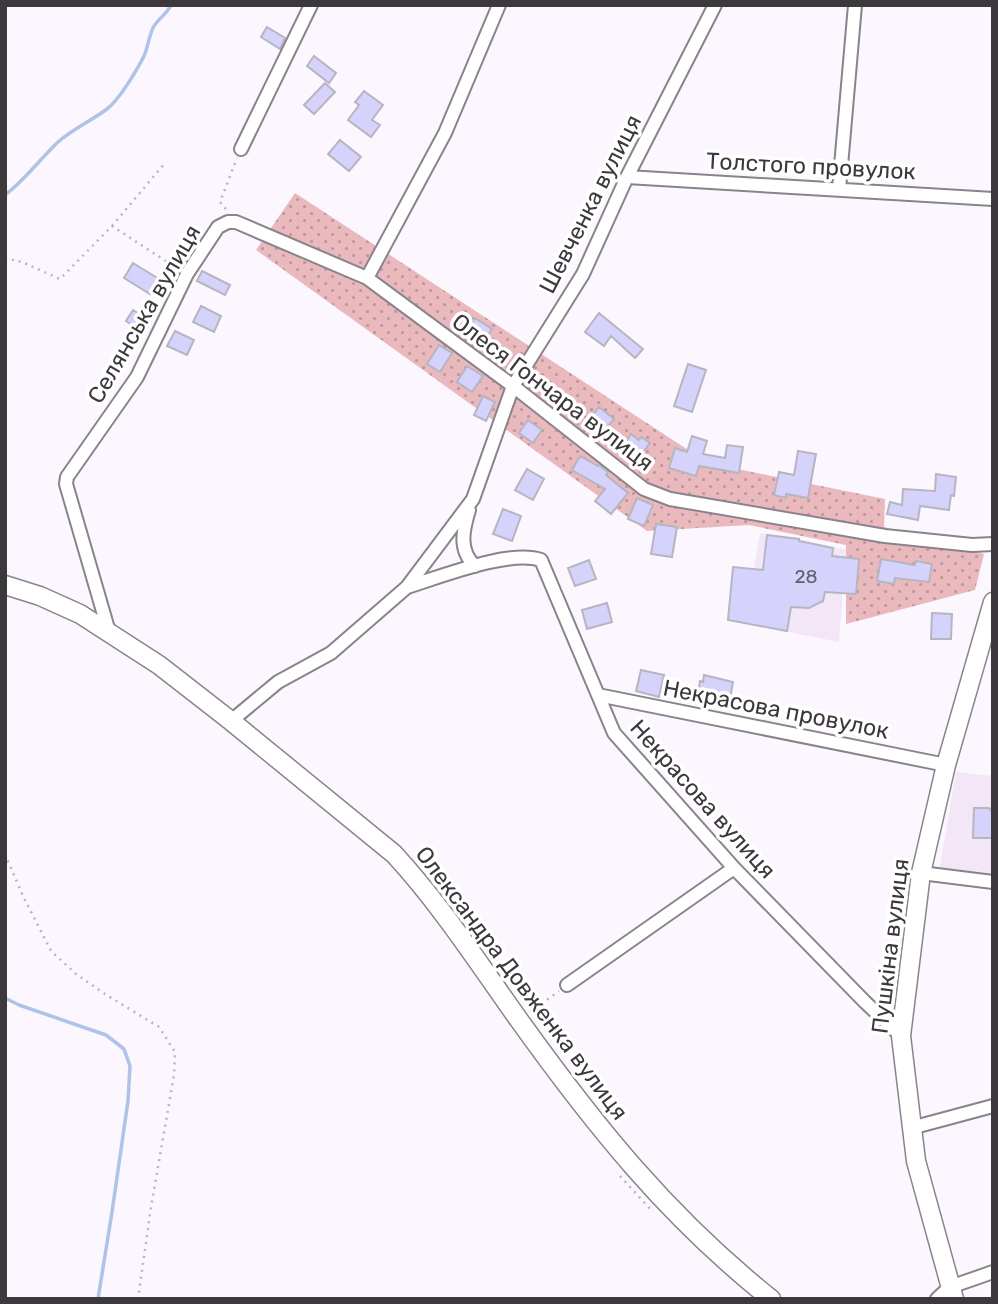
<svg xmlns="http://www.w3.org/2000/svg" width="998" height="1304" viewBox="0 0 998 1304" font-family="Rubik,sans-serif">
<defs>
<pattern id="grass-dots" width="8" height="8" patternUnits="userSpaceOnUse" patternTransform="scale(1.75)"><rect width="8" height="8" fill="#e9b9be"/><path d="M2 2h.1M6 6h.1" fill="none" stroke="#be979c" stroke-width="1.8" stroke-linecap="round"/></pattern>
</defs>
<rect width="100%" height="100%" fill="#fcf6fe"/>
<path fill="#f3e7f7" d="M760,533L799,539L846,550L839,642L728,620L733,567L754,569Z
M956,772L993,776V875L939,871Z"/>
<path fill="url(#grass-dots)" d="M295,193L708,463L885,499L884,527L984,554L975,590L846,624V545L749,525L647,531L256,250Z"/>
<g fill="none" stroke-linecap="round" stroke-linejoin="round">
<path stroke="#afc3e8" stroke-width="3.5" d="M5,195C25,180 40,159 58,142C73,129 91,121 107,109C119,100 137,70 144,56C148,47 149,35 154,26C159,18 166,15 171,5
M5,998L19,1005L106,1035L124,1049L130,1066L128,1101L112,1212L98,1299"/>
</g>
<path fill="#d5d2fb" stroke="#b6b5c0" stroke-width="2" d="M267,27L285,38L280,49L261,37Z
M314,56L336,73L329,83L307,66Z
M325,83L335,92L314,114L304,105Z
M364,91L383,105L372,120L380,125L371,137L348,120L359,105L355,102Z
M340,140L361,157L349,171L328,154Z
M133,263L159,279L150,294L124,278Z
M202,271L230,285L225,295L197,281Z
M201,306L221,316L214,332L193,322Z
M133,310L151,321L144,333L126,321Z
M599,313L643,349L635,358L611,336L604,346L585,332Z
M475,318L492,329L480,347L463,336Z
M175,331L194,340L187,355L167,346Z
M439,345L452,353L440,372L427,364Z
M688,364L706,370L692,412L674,406Z
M467,366L483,376L472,392L457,382Z
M483,396L495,402L486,421L474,415Z
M599,407L614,419L607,427L626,441L631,434L639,440L641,437L650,443L634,465L590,431L596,424L590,419Z
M528,420L542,430L533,443L519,433Z
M692,436L707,441L703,454L725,458L727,445L743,447L739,473L699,466L696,476L669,468L675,448L687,452Z
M798,451L816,454L808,498L786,494V498L774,495L779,472L794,475Z
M580,456L598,466L599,465L608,472L606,475L628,493L611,514L595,501L605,489L572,470Z
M527,469L544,479L533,500L515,490Z
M936,474L956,477L954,496L951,495L949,510L920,506L918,520L887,514L890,502L902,505L903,489L935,491Z
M637,498L653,505L644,526L628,519Z
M503,509L521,516L512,541L493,534Z
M656,524L677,527L672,557L651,554Z
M767,535L799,539V541L833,548L832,556L859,559L856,594L825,592L823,601L809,608L791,607L787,631L728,620L733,567L763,570Z
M881,559L915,565L916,561L932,564L929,582L895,578L894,584L877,581Z
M589,560L596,579L575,586L568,568Z
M607,603L612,622L587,629L582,610Z
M932,613L952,614L951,639H931Z
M641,670L664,675L659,697L636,691Z
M704,675L733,682L729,705L697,699L700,681L703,682Z
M974,808H989L993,812V838H973Z"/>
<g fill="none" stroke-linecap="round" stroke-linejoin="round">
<defs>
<path id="street" d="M241,149L311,5
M627,177L993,199
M839,189L855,5
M367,278L445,133L499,5
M469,510C463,530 458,550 475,566
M407,587C440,577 510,549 541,560L614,733L734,868L865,1002L901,1036
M109,632L66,484L67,477L137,377L187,274L218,227L228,222H236L367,278L513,386L644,489L670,499L885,536L972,545L993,544
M598,695L946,765
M231,721L278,682L331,653L407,587L473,499L513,386L583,274L627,177L715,5
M921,873L993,882
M567,985L734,868
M911,1128L993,1106
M937,1299L950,1287L993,1272"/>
<path id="secondary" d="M5,585L40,596L80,614L159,665L231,721L394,854C441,905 479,964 519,1020C595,1126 668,1217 771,1299
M954,1299L916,1161L901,1036L921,873L946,765L993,602"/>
</defs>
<use href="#street" stroke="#8a838c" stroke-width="16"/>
<use href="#secondary" stroke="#8a838c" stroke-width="21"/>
<path stroke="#bab5bb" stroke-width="2.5" stroke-dasharray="2 5" stroke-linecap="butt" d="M226,209L220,202L237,158
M112,226L165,163
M5,258L22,262L60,279L112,226L178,269
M5,854L23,896L51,951L76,974L105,994L159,1027L175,1052L174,1075L151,1207L138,1299
M530,1012L559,991
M620,1176L653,1212"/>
<use href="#street" stroke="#fff" stroke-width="12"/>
<use href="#secondary" stroke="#fff" stroke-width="18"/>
</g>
<g text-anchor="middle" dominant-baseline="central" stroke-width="7" stroke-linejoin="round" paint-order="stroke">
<g font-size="19" fill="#625f6c">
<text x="806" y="576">28</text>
</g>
<g font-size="23" fill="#3c393d" stroke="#fff">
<text transform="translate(811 166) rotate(3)">Толстого провулок</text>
<text transform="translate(590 204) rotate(-63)">Шевченка вулиця</text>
<text transform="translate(144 314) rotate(-60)">Селянська вулиця</text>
<text transform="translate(553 392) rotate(37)">Олеся Гончара вулиця</text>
<text transform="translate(776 709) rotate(11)">Некрасова провулок</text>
<text transform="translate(703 799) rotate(48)">Некрасова вулиця</text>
<text transform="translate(890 946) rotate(-83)">Пушкіна вулиця</text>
<text transform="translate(522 983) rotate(53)">Олександра Довженка вулиця</text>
</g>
</g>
<rect width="998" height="1304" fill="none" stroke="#3c393d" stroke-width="14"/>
</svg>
